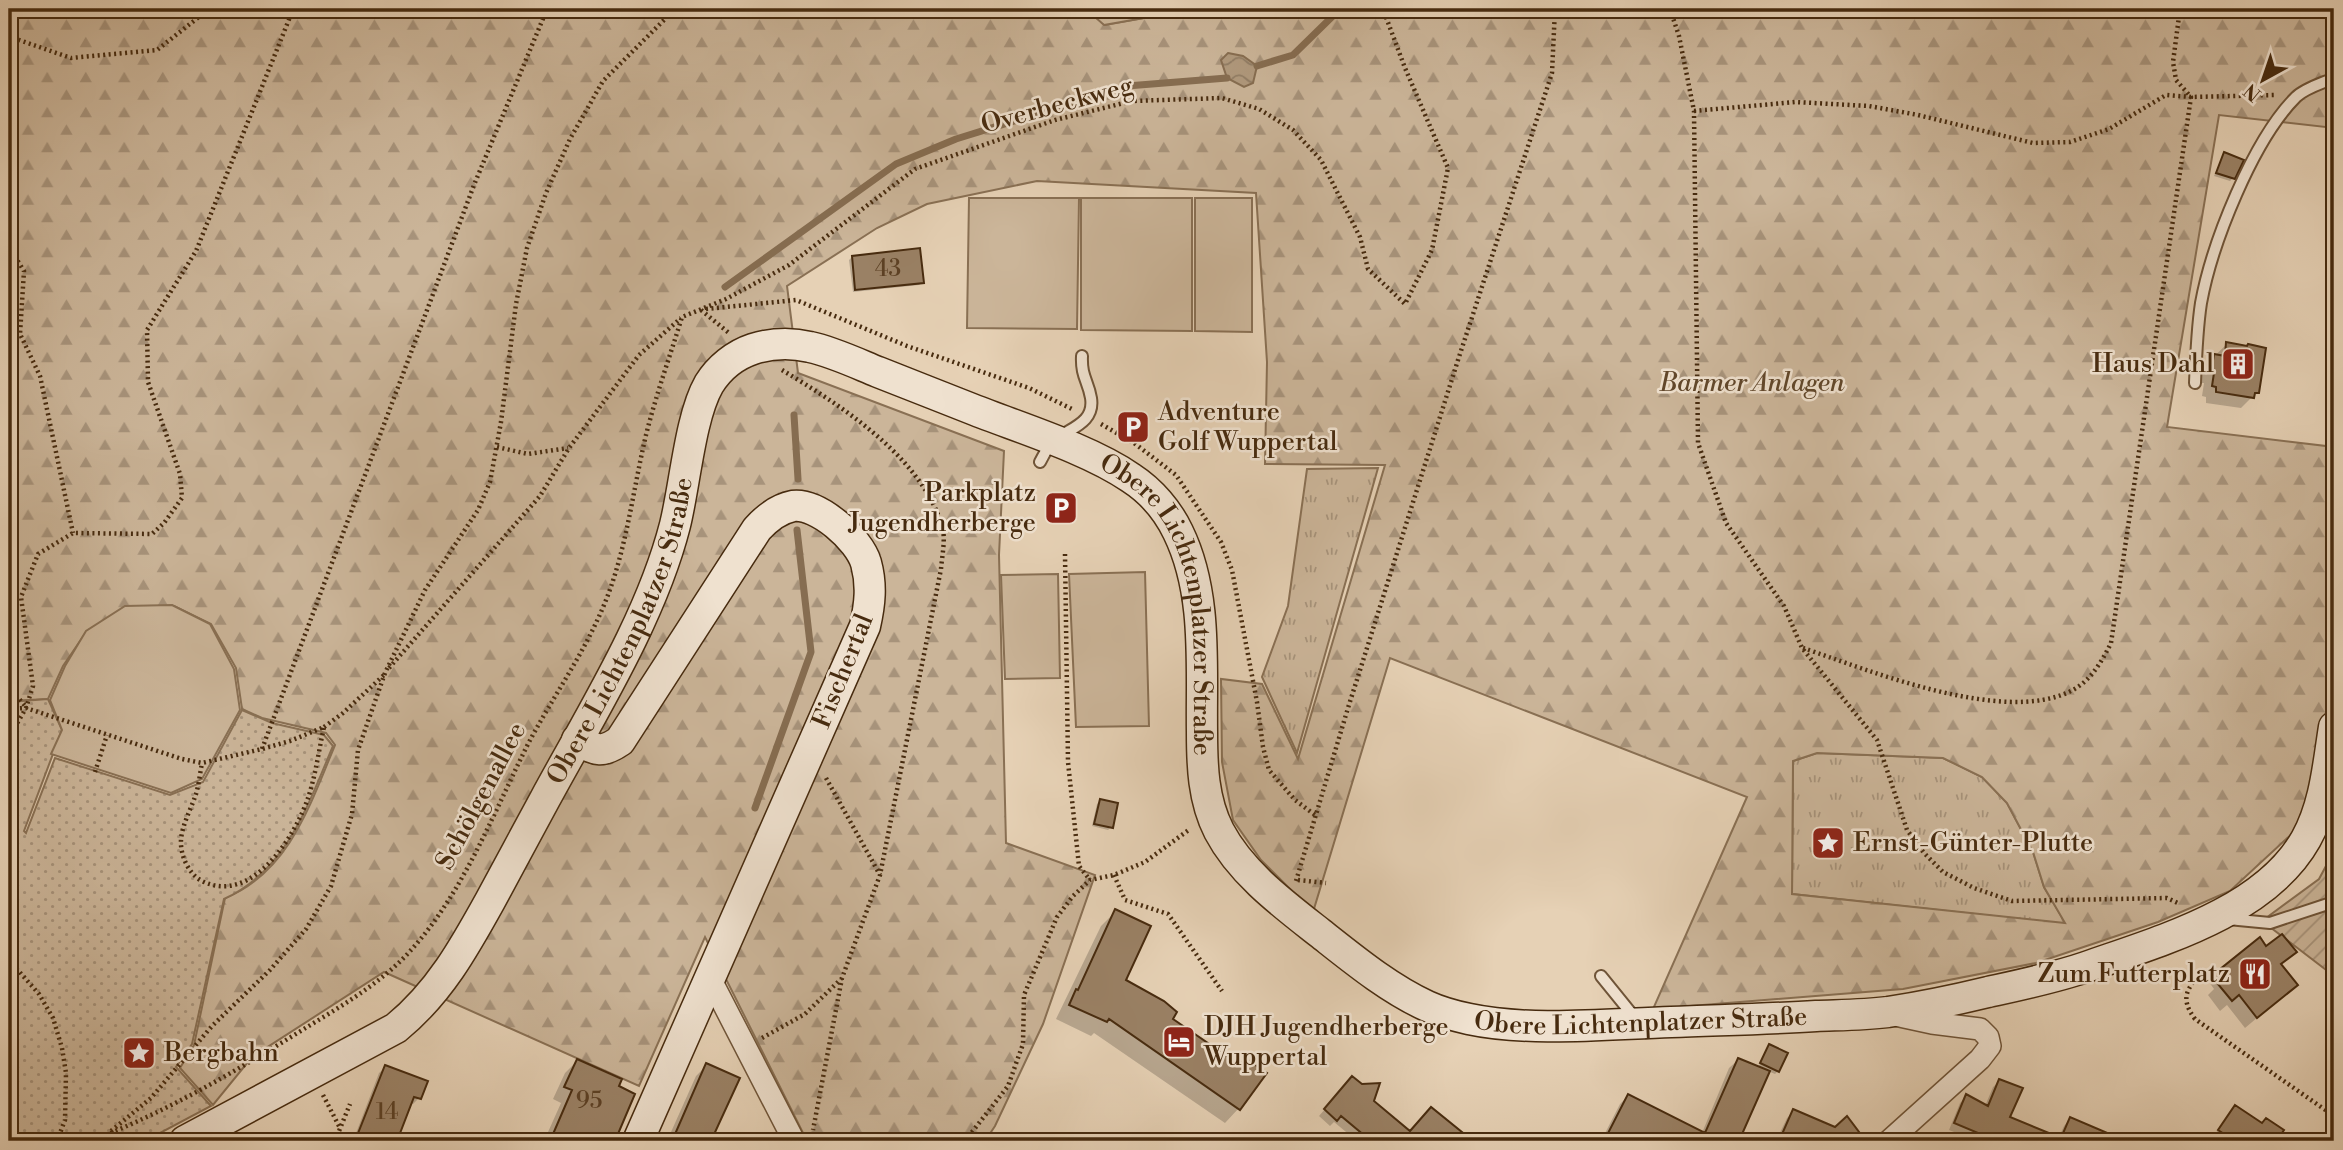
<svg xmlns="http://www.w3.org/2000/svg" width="2343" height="1150" viewBox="0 0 2343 1150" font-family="'Libre Bodoni',serif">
<defs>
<pattern id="grass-tufts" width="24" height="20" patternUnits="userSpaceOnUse" patternTransform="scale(1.75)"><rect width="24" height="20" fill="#cbb599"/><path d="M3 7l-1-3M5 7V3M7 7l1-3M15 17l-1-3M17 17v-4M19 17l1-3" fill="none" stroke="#a7937b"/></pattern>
<pattern id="forest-firs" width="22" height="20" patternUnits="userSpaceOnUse" patternTransform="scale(1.75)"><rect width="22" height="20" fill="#cbb599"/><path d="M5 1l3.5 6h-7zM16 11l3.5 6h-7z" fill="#a7937b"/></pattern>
<pattern id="park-dots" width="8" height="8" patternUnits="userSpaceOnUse" patternTransform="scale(1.75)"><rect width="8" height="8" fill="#cbb599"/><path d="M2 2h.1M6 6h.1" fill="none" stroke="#a7937b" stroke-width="1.8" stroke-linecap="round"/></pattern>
<pattern id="garden-furrows" width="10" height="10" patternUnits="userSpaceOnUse" patternTransform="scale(1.75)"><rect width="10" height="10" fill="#cbb599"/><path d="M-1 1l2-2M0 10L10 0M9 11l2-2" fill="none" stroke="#a7937b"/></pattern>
<pattern id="water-waves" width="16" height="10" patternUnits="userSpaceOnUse" patternTransform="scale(1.75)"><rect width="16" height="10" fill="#b0997d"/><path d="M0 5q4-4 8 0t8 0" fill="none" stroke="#917d65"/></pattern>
</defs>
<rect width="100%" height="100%" fill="#e6d1b5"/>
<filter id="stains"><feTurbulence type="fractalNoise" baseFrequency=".00286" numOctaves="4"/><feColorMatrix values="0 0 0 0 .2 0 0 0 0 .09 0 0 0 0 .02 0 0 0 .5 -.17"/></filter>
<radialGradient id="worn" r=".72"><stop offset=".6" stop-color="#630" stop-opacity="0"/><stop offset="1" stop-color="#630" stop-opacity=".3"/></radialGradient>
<path fill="url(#grass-tufts)" stroke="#897054" stroke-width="2" d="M1378,468L1297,753L1262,677L1288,606L1307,469Z
M1817,753L1943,758L1982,777L2007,803L2033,852L2044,887L2066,924L1792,894L1793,761Z"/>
<path fill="url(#forest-firs)" stroke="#897054" stroke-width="2" fill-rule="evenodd" d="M9,9H1086L1105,25L1195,9H2334V128L2219,115L2167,427L2334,447V620L2325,723L2315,780L2296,830L2230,891L2158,922L2036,963L1903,989L1653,1009L1747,797L1390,658L1313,912L1261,860L1233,820L1222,762L1221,679L1262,684L1298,759L1385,465L1265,464L1267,362L1256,193L1037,181L927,204L877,228L787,286L798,373L1004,451L999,555L1006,843L1095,875L1043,1024L995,1126L985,1141H807L705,937L639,1086L384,972L252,1057L213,1105L180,1068L194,1045L225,898C289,872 310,805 335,745L326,733L262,718L242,709L236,668L211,624L174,606H127L87,631L63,666L48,699L9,701ZM1817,753L1943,758L1982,777L2007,803L2033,852L2044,887L2065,923L1792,894L1793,761Z"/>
<path fill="url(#park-dots)" stroke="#897054" stroke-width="2" d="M1086,9H1195L1104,25Z
M48,699L62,730L24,831L26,833L55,758L170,795L203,782L242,710L272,723L324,735L333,746C308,805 287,870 224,899L192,1044L176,1067L211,1106L145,1141H9V702Z"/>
<path fill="url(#garden-furrows)" stroke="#897054" stroke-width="2" d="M2334,851V976L2262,921L2319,879Z"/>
<path fill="#cbb599" stroke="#897054" stroke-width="2" d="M969,198H1079L1077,329L967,328Z
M1081,198H1192V331L1081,330Z
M1195,198H1252V332L1195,331Z
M1145,572L1149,726L1076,727L1069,574Z
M1058,574L1060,678L1005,679L1001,575Z
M172,605L210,624L234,669L240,710L202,779L171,793L51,754L62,730L50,700L65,666L86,631L125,606Z"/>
<path fill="url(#water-waves)" stroke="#866d51" stroke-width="2" d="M1228,53L1243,56L1257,66L1253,83L1244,87L1227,78L1221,60Z"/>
<path fill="#0003" d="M2224,155L2233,178L2230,181L2214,176Z
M852,257L922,282L919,285L853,292L849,260Z
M2227,344L2246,347L2257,392L2241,408L2206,403V397L2202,396L2204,383H2201L2203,367Z
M1100,801L1111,827L1108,830L1092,826L1097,804Z
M1115,912L1124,981L1171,1019L1239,1108L1225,1123L1094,1033L1091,1036L1056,1019L1101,926Z
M2259,940L2266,949L2294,952L2280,965L2296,985L2245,1028L2227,1005L2220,1011L2208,995L2214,989L2209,982Z
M1767,1049L1778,1071L1775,1074L1768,1071L1738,1141H1601L1620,1104L1628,1096L1702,1133L1729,1068L1738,1060L1758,1068Z
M577,1061L615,1136L610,1141H544L561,1103L553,1099L565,1073Z
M707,1065L737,1079L710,1141H667L696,1076Z
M386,1067L419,1098L413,1104L410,1103L395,1141H353L379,1073Z
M2000,1081L2008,1118L2058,1139L2064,1126L2070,1119L2109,1136L2107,1141H1977L1949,1130L1960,1103L1967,1096L1985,1106L1993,1087Z
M1346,1085L1372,1102L1410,1133L1466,1137L1463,1141H1407L1403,1138L1401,1141H1357L1334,1122L1330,1126L1319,1116Z
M2235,1107L2275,1140L2277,1141H2220L2213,1137Z
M1794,1111L1835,1129L1857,1132L1848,1141H1776L1787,1118Z"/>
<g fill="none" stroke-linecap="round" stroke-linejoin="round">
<path stroke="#866d51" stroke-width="7" d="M1257,66L1293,55L1340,9
M725,287L896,164L956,139L1127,86L1227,78
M794,415L798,479
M755,808L811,652L797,530"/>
</g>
<path fill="#9a8165" stroke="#472b0f" stroke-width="2" d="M2224,152L2244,160L2235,179L2216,173Z
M920,248L924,283L855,290L852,256Z
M2226,342L2247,346L2248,344L2266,348L2259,393H2255L2254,398L2216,392V387L2212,386L2214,373H2211L2214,354L2225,356Z
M1100,799L1118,803L1113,828L1094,824Z
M1115,909L1151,926L1126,980L1164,1001L1177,1012L1173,1019L1240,1065L1245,1058L1267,1073L1240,1110L1109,1019L1107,1022L1069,1005L1076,989L1078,990Z
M2282,934L2297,952L2281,964L2298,985L2257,1018L2239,995L2232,1001L2217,983L2225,977L2219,970L2260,937L2266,946Z
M1769,1044L1788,1053L1779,1072L1760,1063Z
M1738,1058L1770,1071L1739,1141H1604L1628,1094L1705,1133Z
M577,1059L622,1079L619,1086L635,1094L615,1141H550L572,1090L564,1087Z
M706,1063L740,1078L711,1141H672Z
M385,1065L428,1081L421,1099L414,1097L397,1141H355Z
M1352,1076L1362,1084L1380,1083L1374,1101L1410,1131L1431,1107L1473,1141H1371L1341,1116L1337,1121L1324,1109Z
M1999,1079L2023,1088L2010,1117L2061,1138L2070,1117L2126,1141H1981L1983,1135L1954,1123L1966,1094L1988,1106Z
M2235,1105L2262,1123L2266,1118L2284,1130L2280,1136L2288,1141H2235L2218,1130Z
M1793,1109L1835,1127L1847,1116L1859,1132L1855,1136L1867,1141H1779Z"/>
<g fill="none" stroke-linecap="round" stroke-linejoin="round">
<defs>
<path id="lane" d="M2195,383C2196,356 2197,329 2201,303C2212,243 2253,140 2296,97C2305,88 2323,83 2334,78
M1040,462C1044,455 1048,445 1055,440C1070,428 1095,423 1091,398C1088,380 1081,377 1082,356
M2228,919L2270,923L2334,902
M1601,976L1635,1018"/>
<path id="street" d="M710,978L794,1141
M1889,1141L1980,1059L1990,1046L1988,1037L1980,1029L1932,1023L1895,1015"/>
<g id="secondary">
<path d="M577,740C596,750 601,754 620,741L757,529C766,519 778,509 793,506C818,503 859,539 866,563C872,585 870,604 865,626L638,1141"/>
<path id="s1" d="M185,1141L396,1028C439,993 464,948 490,901C508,867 527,833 545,799C591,714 651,619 675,525C685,485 690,417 709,384C719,368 735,355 753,349C772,343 790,342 810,347C833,352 856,363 878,372C909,384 941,397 972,409C1020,428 1089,449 1131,478C1151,491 1168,511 1178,532C1208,593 1201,666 1202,732C1202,765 1203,800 1219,831C1241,873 1283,904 1320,933C1353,959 1388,988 1427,1006C1440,1012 1455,1016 1469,1019C1530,1032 1608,1024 1671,1022C1719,1020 1768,1019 1816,1016C1840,1015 1864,1015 1888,1012C1921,1007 1955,1000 1988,992C2020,985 2054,978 2086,967C2160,941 2265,912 2306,839C2325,805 2328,765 2334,727"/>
</g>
</defs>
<use href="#lane" stroke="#6f5438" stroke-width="14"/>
<use href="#street" stroke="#6f5438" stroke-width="24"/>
<use href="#secondary" stroke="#472b0f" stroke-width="33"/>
<path stroke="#472b0f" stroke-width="4.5" stroke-dasharray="2 3.5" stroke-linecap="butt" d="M1670,9L1679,36L1694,111L1698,443L1726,523L1784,606L1802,648L1877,740L1907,830L1924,853L1943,872L1974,888L2012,901L2167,898L2180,904
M9,34L19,40L71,58L157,50L209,9
M1694,111L1795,102L1869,106L1918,115L2033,143L2070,142L2109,129L2166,95L2191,97L2276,95
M9,247L24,271L20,334L40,376L73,533
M706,309L796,300L907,346L1029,388L1074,410
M701,310L729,333
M782,370C840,405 921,456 942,526C946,538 942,556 941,569L880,875L842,978L813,1130
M1101,424L1134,443L1176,475L1221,542L1232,570L1257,702L1263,747L1269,770L1295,800L1315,815
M497,447L528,454L568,448
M1065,554L1068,762L1079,866L1090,880
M1803,648C1871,671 2003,725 2071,691C2091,681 2102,661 2111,643L2191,97L2176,80L2173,62L2180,9
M389,668L540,496L569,448L639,355L681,318
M9,687L26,707
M9,709L26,708L182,759L202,763L262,749L290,741L324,727C319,749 316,773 309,795C296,836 252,906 202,881C188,874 180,854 181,840C182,825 191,809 196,794C199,784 200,773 202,763
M324,727L343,713L384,675
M9,737L26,708L33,686L21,597L38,554L73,533L152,534L164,523L182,498L180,474L148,382L147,330L196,251L290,17V9
M262,749L474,185L547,9
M95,772L107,735
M826,778L880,875
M1114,875L1125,900L1168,914L1222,991
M1298,880L1326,883
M1296,881L1348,708L1458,360L1552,73L1555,9
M9,960L39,994L53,1018L62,1048L66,1073L65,1120L57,1141
M2203,969C2189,988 2178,996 2195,1019L2334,1116
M762,1038L805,1014L841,979
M323,1095L340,1128
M111,1131L151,1098L212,1026L270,970L306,929L331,886L352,814L358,750L385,673L425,590L478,510L490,482L501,422L516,304L527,248L546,193L570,139L603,81L675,9
M90,1141C165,1113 236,1071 304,1029C341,1006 382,983 412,949C464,891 493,814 528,744C551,700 581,658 601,612C626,556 632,494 646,435C656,395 670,356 682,317L726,299L789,265L915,169L1055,120L1132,101L1222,98L1259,109L1293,130L1321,160L1360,237L1368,269L1405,304L1432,250L1448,168L1405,68L1383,9
M335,1141L350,1104
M965,1141L1008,1086L1023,1044L1024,995L1057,917L1073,896L1090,880L1114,875L1145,862L1190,829"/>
<use href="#lane" stroke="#efe1cf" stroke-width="10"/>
<use href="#street" stroke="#efe1cf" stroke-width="21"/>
<use href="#secondary" stroke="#efe1cf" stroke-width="30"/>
</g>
<defs>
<symbol id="building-square" viewBox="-11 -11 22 22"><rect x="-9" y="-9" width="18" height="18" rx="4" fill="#8f2418" stroke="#efe1cf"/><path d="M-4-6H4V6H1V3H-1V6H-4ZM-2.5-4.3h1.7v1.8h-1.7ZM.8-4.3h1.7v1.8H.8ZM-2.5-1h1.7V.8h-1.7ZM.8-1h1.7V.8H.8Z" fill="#fff"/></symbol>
<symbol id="parking-square" viewBox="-11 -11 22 22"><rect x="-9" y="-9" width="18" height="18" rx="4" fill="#8f2418" stroke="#efe1cf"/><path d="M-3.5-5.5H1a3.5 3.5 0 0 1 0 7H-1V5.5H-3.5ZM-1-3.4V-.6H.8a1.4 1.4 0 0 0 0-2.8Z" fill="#fff"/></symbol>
<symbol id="sight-square" viewBox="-11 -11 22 22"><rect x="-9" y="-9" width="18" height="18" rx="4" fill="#8f2418" stroke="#efe1cf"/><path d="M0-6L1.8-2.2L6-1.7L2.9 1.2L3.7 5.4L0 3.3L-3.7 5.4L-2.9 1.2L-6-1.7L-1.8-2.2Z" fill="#fff"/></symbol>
<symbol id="restaurant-square" viewBox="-11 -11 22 22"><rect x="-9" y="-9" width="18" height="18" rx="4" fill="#8f2418" stroke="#efe1cf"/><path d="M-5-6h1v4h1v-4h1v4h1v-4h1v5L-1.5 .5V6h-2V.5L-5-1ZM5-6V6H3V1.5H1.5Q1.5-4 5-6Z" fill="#fff"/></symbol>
<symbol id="hotel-square" viewBox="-11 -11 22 22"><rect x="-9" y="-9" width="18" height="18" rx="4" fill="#8f2418" stroke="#efe1cf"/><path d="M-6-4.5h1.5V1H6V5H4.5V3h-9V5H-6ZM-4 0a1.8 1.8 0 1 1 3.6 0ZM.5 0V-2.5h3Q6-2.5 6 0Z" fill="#fff"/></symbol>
</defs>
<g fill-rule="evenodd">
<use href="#building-square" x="2219" y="345" width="38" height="38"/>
<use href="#parking-square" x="1114" y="408" width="38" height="38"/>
<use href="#parking-square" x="1042" y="489" width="38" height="38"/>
<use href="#sight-square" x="1809" y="824" width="38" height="38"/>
<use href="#restaurant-square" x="2236" y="955" width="38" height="38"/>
<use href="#hotel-square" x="1160" y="1023" width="38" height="38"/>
<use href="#sight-square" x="120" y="1034" width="38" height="38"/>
</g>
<g text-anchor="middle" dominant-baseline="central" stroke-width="5" stroke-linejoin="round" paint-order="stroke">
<g font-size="23" fill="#5c4024">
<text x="888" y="269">43</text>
<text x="589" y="1101">95</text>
<text x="387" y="1112">14</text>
</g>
<g font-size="26" fill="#472b0f" stroke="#efe1cf">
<text transform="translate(1057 105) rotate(-15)">Overbeckweg</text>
<text stroke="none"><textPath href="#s1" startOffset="1559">Obere Lichtenplatzer Straße</textPath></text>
<text stroke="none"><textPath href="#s1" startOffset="700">Obere Lichtenplatzer Straße</textPath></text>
<text transform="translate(843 671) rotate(-68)">Fischertal</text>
<text transform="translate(481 796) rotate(-62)">Schölgenallee</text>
<text stroke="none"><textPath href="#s1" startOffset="2294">Obere Lichtenplatzer Straße</textPath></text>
</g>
<g font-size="26" fill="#472b0f" stroke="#efe1cf" text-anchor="start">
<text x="2214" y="364" text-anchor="end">Haus Dahl</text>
<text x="1158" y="412">Adventure<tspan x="1158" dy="30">Golf Wuppertal</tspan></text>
<text x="1036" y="493" text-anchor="end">Parkplatz<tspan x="1036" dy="30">Jugendherberge</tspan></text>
<text x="1853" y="843">Ernst-Günter-Plutte</text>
<text x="2230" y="974" text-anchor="end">Zum Futterplatz</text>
<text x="1204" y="1027">DJH Jugendherberge<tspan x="1204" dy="30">Wuppertal</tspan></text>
<text x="164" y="1053">Bergbahn</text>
</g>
<g font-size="26" font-style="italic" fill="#61472b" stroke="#efe1cf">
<text x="1752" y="383">Barmer Anlagen</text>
</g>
</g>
<rect width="2343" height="1150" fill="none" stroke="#e6d1b5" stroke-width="35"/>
<rect x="10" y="10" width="2322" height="1129" fill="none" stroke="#472b0f" stroke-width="3.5"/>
<rect x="18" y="18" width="2308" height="1115" fill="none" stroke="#472b0f" stroke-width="2"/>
<g transform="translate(2263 80) rotate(220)" stroke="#efe1cf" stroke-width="5" paint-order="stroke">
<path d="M0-5L12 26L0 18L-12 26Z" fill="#472b0f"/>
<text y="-10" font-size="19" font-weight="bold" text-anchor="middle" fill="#472b0f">N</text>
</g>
<rect width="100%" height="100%" filter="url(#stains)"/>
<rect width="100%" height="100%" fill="url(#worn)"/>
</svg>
